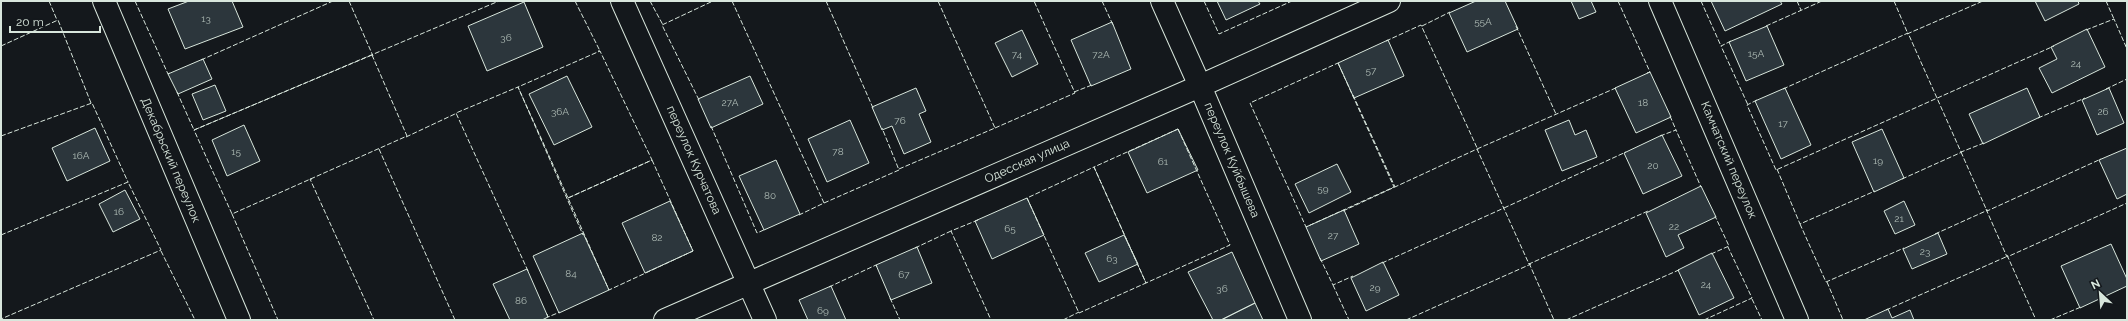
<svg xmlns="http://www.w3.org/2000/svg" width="2128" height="321" viewBox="0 0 2128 321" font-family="Raleway,sans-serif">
<rect width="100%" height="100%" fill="#14181c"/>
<path fill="#2c363c" stroke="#d8e6dc" d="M189,1H232L243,27L185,49L168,9Z
M1217,1H1258L1260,4L1226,20Z
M1476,1H1505L1518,29L1467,52L1449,13Z
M1571,1H1591L1596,12L1579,19Z
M1711,1H1780L1782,4L1725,31Z
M2035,1H2078L2079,4L2045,21Z
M524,2L543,47L487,71L468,26Z
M1112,22L1131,69L1091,86L1071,40Z
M1767,26L1784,65L1746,81L1729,42Z
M2087,29L2105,67L2052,93L2039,68L2057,59L2051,47Z
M1022,30L1038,64L1012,77L995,43Z
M1388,40L1404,76L1354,98L1338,63Z
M203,59L212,79L178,94L168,74Z
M1650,72L1671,117L1636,133L1615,88Z
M567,76L592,127L554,145L529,94Z
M750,76L763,104L711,128L698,99Z
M215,85L226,111L203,120L192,94Z
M916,88L926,111L919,114L931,142L904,154L892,126L882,130L872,107Z
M1785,88L1811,145L1781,159L1755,101Z
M2027,88L2040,117L1983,144L1969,114Z
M2109,88L2124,123L2097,135L2082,100Z
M850,120L869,163L827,182L808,139Z
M1569,120L1575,135L1586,130L1597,157L1562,171L1545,130Z
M244,125L260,161L227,176L212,140Z
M95,128L110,161L67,181L52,148Z
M1178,129L1198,170L1147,193L1128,152Z
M1882,129L1904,178L1874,192L1852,142Z
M1662,135L1682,176L1643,194L1624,153Z
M2127,148V194L2117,199L2099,160Z
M776,160L800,214L764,230L739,176Z
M1337,164L1351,192L1309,213L1295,184Z
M1701,186L1716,217L1678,235L1684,248L1666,257L1646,213Z
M125,190L140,219L113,232L99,204Z
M1027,198L1044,235L992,259L975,221Z
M670,201L693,251L645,273L622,223Z
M1904,201L1915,225L1895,234L1884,211Z
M1344,210L1359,244L1321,261L1306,227Z
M583,233L609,290L559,313L533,256Z
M1938,233L1947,254L1912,269L1903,249Z
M1124,235L1138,264L1099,282L1085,253Z
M2111,244L2127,279V286L2080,308L2061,266Z
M917,247L932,283L891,300L876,265Z
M1232,252L1255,303L1221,320H1213L1188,272Z
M1712,253L1734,298L1699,315L1678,270Z
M1383,262L1399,295L1366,311L1351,278Z
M527,269L548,317L542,320H510L493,284Z
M831,286L846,320H808L799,300Z
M1255,303L1263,320H1221Z
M1888,309L1892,318L1910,310L1914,320H1864Z"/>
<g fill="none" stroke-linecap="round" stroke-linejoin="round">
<defs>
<path id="street" d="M104,1L239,320
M622,1L765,320
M1162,1L1200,86L1300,320
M1660,1L1797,320
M665,320L1200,86L1389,1"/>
</defs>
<use href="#street" stroke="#d8e6dc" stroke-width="24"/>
<use href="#street" stroke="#14181c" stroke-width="22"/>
<path stroke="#d8e6dc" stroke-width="1" stroke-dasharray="5 2" stroke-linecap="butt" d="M49,1L57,20
M135,1L168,74L170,73
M349,1L373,56
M575,1L600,51H598
M650,1L663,25
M732,1L824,203L799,215
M826,1L873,108
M1102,1L1113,25
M1204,1L1219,34L1292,1
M1618,1L1650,72L1647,73
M1701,1L1721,46
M1797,1L1801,10L1800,11
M1894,1L1908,34
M2106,1L2114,19
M1422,26L1450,12
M1516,26L1556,114
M1766,26L1822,1
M2086,30L2114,19L2127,49
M1907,34L1983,1
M1386,41L1421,25L1478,150
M1731,41L1721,46L1748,105
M1,46L58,20L91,103
M372,55L407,136L232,214L194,130Z
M201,60L333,1
M1338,63L1394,187L1306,227L1250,103Z
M1783,89L1908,33L1961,152L1984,143
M2106,89L2127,79
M177,92L194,130L499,1
M1074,92L1092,85
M1353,95L1395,187
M699,100L662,25L713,1
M1757,100L1747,105L1776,170L2054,46
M1670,116L1676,130
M2038,118L2085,98
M711,126L757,233L766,229
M995,128L1075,93L1034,1
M1178,129L1230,245L1146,283L1094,167Z
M1,136L92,103L128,182
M1660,136L1676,130L1701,187
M406,137L457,113
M379,149L455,320
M1477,149L1618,87
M1961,152L1987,211L2101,159
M652,160L693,251L609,290L568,198Z
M1094,167L1146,283L1079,313L1027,198Z
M899,169L995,128L938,1
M1777,169L1800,224L1875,191
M312,179H310L374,320
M1902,179L1962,152
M568,198L652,160L600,51L518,87L583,235
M824,203L899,170L882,128
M1504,208L1626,152
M1986,209L2007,257L2127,203
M1343,211L1477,149L1529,264L1648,211
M232,214L278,320
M978,220L951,231L991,320
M1800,224L1826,282L1904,248
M1935,234L1988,210
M1,235L128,182L161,250L1,319
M915,248L951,231L952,233
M161,251L195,320
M1711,254L1729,246L1715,216
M2007,255L2036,320
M1320,258L1333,285L1353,276
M1382,263L1504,208
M1529,263L1554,320
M528,271L456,113L518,87L568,198
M1827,282L1843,320
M1333,285L1349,320
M829,287L876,265L877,267
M890,298L900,320
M1752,299L1762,320
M1886,310L2008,256
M547,314L548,317L560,312
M1063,320L1079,312
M1406,320L1531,264
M1566,320L1681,269
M1704,320L1752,298L1728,247
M2050,320L2081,307"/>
</g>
<g text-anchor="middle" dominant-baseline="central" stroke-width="3" stroke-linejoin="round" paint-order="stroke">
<g font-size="10" fill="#adbab4">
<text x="206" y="18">13</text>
<text x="1483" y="21">55А</text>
<text x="506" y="37">36</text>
<text x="1756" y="53">15А</text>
<text x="1017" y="54">74</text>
<text x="1101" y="54">72А</text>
<text x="2076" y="63">24</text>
<text x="1371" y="70">57</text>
<text x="730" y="102">27А</text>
<text x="1643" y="102">18</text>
<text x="560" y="111">36А</text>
<text x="2103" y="111">26</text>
<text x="900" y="120">76</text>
<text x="1783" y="123">17</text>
<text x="236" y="151">15</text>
<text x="838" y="151">78</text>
<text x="81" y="155">16А</text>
<text x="1878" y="160">19</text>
<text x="1163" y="161">61</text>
<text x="1653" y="165">20</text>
<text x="1323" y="188">59</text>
<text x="770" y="195">80</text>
<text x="119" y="211">16</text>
<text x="1899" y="218">21</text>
<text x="1674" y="226">22</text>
<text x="1010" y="228">65</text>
<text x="1333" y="235">27</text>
<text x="657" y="237">82</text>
<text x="1925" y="251">23</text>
<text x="1112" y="258">63</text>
<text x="571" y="273">84</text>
<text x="904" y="274">67</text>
<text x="1706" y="284">24</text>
<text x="1375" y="287">29</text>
<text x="1222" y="288">36</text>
<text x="521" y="300">86</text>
<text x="823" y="310">69</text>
</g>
<g font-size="12" fill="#d8e6dc" stroke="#14181c">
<text transform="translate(171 160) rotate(67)">Декабрьский переулок</text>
<text transform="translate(694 160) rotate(66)">переулок Курчатова</text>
<text transform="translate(1232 160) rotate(67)">переулок Куйбышева</text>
<text transform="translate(1729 160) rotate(67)">Камчатский переулок</text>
<text transform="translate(1027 161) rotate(-24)">Одесская улица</text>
</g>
</g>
<rect width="2128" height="321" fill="none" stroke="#d8e6dc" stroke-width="4"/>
<g transform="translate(2100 293) rotate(334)" stroke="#14181c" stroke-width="3" paint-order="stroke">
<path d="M0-3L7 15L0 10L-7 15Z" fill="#d8e6dc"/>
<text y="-6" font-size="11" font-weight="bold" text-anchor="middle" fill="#d8e6dc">N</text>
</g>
<path d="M10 26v6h90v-6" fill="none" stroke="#d8e6dc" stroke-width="2"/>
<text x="16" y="26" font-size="12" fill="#d8e6dc" stroke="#14181c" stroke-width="3" paint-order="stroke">20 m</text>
</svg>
